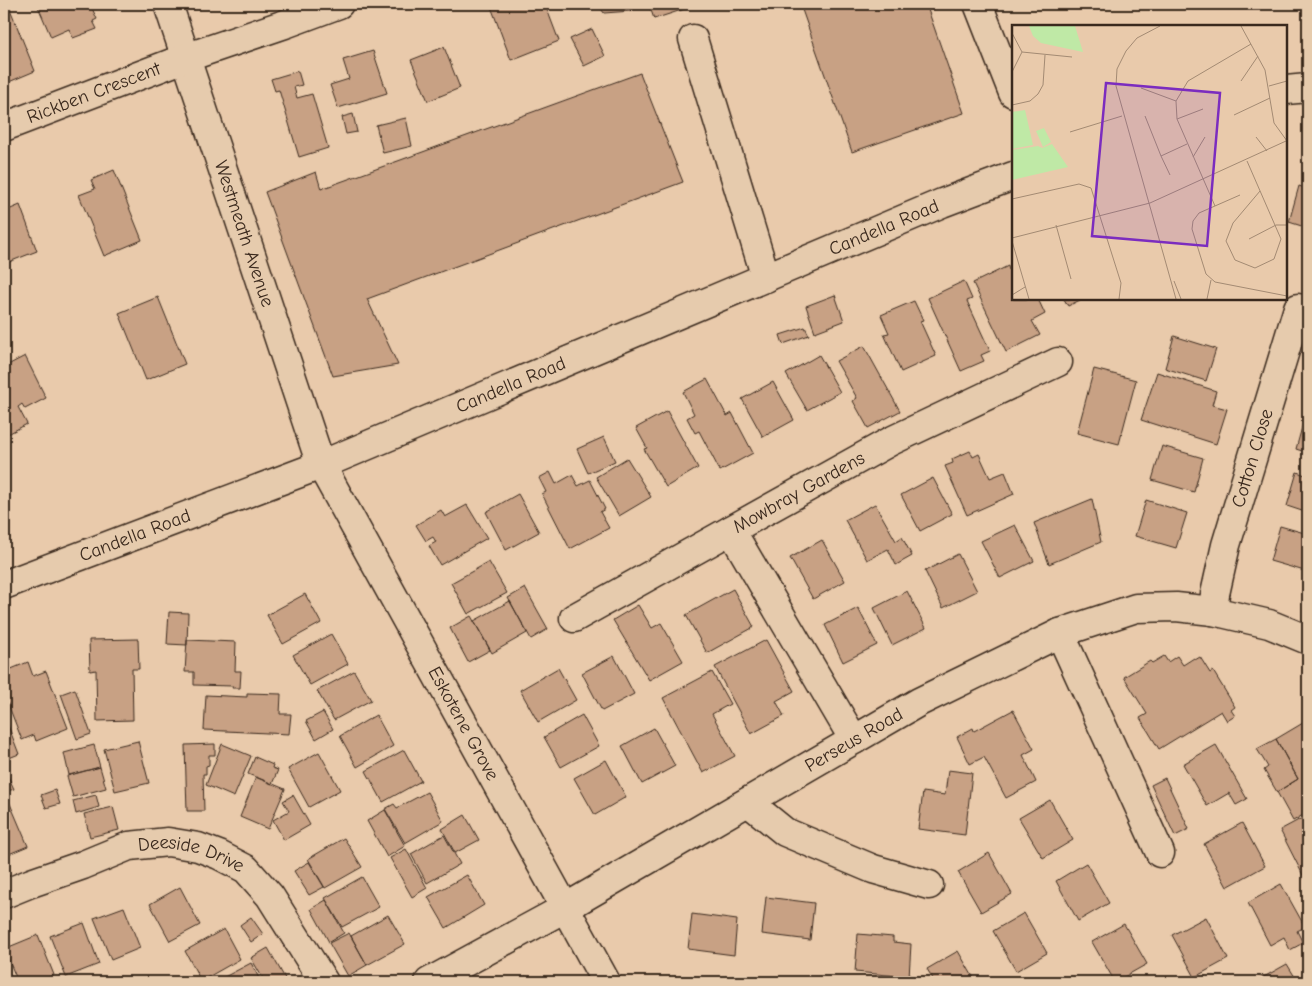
<svg xmlns="http://www.w3.org/2000/svg" width="1312" height="986" viewBox="0 0 1312 986" font-family="'Comic Neue',sans-serif">
<rect width="100%" height="100%" fill="#e9caab"/>
<filter id="ink" filterUnits="userSpaceOnUse"><feTurbulence type="fractalNoise" baseFrequency=".02" numOctaves="2"/><feDisplacementMap in="SourceGraphic" scale="10" xChannelSelector="R" yChannelSelector="G"/><feConvolveMatrix kernelMatrix="1 2 1 2 8 2 1 2 1" color-interpolation-filters="sRGB"/></filter>
<g filter="url(#ink)">
<path fill="#c8a184" stroke="#3b2a1e" d="M8,4L35,71L4,84V6Z
M37,4H90L97,19L93,21L97,29L73,38L69,29L51,37Z
M490,4H545L559,41L511,60Z
M598,4H628L631,11L604,13Z
M649,4H700L654,19Z
M800,4H926L964,113L852,152Z
M592,29L605,56L584,66L570,39Z
M444,47L460,88L428,101L411,60Z
M373,51L387,93L338,108L330,85L349,79L343,60Z
M298,71L302,85L294,87L297,98L312,94L328,148L299,157L279,90L275,91L271,79Z
M640,73L683,182L367,299L398,365L333,376L265,192L316,172L321,189Z
M353,114L357,132L346,134L342,117Z
M406,118L412,146L383,153L376,125Z
M114,170L142,240L104,256L79,195L95,189L91,180Z
M1299,186L1308,189V228L1289,222Z
M4,205L6,211L20,205L37,251L4,264Z
M1008,266L1009,270L1013,268V299H1038L1045,314L1032,321L1040,335L1006,352L973,283Z
M964,281L972,299L967,301L990,351L981,355L984,361L961,371L928,298Z
M835,295L844,321L815,332L806,306Z
M158,297L185,364L146,380L119,313Z
M1064,299H1082L1068,306Z
M914,301L923,320L920,321L936,356L901,372L884,334L889,333L881,315Z
M805,327L809,335L783,344L780,335Z
M1174,336L1216,349L1206,381L1165,368Z
M864,346L900,411L868,428L853,401L857,398L836,361Z
M819,355L840,392L807,410L786,374Z
M25,356L46,398L25,409L22,404L18,407L27,424L4,436V367Z
M1094,369L1136,380L1119,444L1077,433Z
M1157,372L1216,391L1212,405L1227,409L1216,444L1141,420Z
M707,379L727,416L732,413L753,453L720,471L699,431L695,433L687,418L694,414L683,392Z
M773,382L794,420L763,437L742,399Z
M667,411L698,468L666,487L644,449L647,448L636,428Z
M1305,416L1308,417V453L1296,449Z
M604,437L615,461L588,473L577,449Z
M1162,446L1203,458L1194,492L1152,480Z
M970,451L973,457L979,454L990,478L1005,472L1014,494L967,515L945,466L953,463L952,459Z
M627,458L651,497L619,516L596,477Z
M550,472L556,484L572,475L578,486L590,480L605,509L600,512L609,528L570,549L542,494L546,492L539,478Z
M1297,472L1308,476V513L1287,506Z
M933,478L952,514L920,531L901,495Z
M518,494L539,532L506,550L486,512Z
M1092,499L1101,542L1049,564L1034,523Z
M1146,500L1187,513L1176,548L1135,536Z
M875,504L896,541L902,537L912,556L896,565L888,549L867,560L845,520Z
M467,505L487,538L440,565L429,546L436,542L433,537L426,541L416,525L441,510L445,517Z
M1015,525L1034,561L1000,578L981,541Z
M1280,526L1308,534V572L1270,561Z
M822,540L845,581L813,599L790,558Z
M958,554L977,591L943,608L925,571Z
M489,562L507,593L468,614L451,583Z
M525,588L548,629L531,639L508,598Z
M733,589L754,627L707,653L686,615Z
M907,591L926,628L892,645L874,608Z
M305,594L321,623L283,644L267,615Z
M510,601L527,633L492,653L474,621Z
M638,605L652,628L661,623L683,661L649,680L613,620Z
M858,608L877,645L843,662L825,625Z
M169,612L188,613L187,645L167,644Z
M471,616L490,650L468,662L450,628Z
M331,634L348,664L310,685L293,655Z
M138,639L139,669H132L133,720L97,721L96,670L90,671L89,640Z
M187,640L236,642L235,671H241L240,688H232L233,686L194,685V672H185Z
M766,640L794,691L776,701L784,716L751,734L715,667Z
M614,656L634,694L602,711L582,673Z
M1164,656L1168,662L1177,656L1183,665L1194,658L1195,660L1200,657L1210,673L1213,671L1235,707L1231,710L1235,716L1227,721L1221,711L1159,749L1140,718L1147,714L1124,677L1150,661L1152,663Z
M28,662L33,676L46,671L68,728L36,741L34,735L22,740L4,694V672Z
M558,668L576,700L538,722L520,690Z
M354,671L371,700L334,720L317,691Z
M712,672L730,704L712,714L735,756L703,773L663,698Z
M75,689L91,734L77,739L61,694Z
M247,693L281,694L280,714H291L289,734L204,730L206,695L247,697Z
M1013,710L1034,749L1023,755L1036,782L1006,798L984,757L970,764L957,737L973,728L974,731Z
M323,712L333,729L316,739L306,721Z
M4,715L19,754L4,760Z
M376,715L393,746L357,767L340,736Z
M582,715L599,746L561,767L544,737Z
M1308,720V812L1293,821L1277,792L1298,779L1276,739Z
M654,728L675,766L642,784L622,746Z
M1276,739L1298,779L1277,792L1264,770L1268,767L1257,749Z
M138,741L149,783L115,791L104,749Z
M215,744V755H209V765L206,766V774H203L204,811H187L185,745Z
M222,744L251,756L234,797L206,785Z
M94,745L100,767L69,775L64,753Z
M1216,745L1247,799L1236,805L1229,793L1207,806L1183,764Z
M404,750L421,781L383,802L366,771Z
M319,752L340,790L309,807L288,769Z
M255,757L273,765L272,768L278,770L272,784L248,774Z
M606,760L626,797L595,815L574,778Z
M100,767L106,788L73,797L67,776Z
M948,770L972,773L965,835L918,829L923,792L945,795Z
M7,774L14,789L5,792L28,846L4,856V775Z
M256,777L285,789L268,829L240,817Z
M1165,778L1189,829L1175,836L1151,785Z
M55,790L60,804L46,808L41,795Z
M427,792L443,821L405,843L385,809L394,804L397,808Z
M96,795L99,807L76,814L73,801Z
M293,795L310,825L284,840L273,820L289,811L283,801Z
M1050,800L1073,840L1043,858L1019,818Z
M113,807L119,830L90,837L84,814Z
M385,810L405,846L387,857L367,821Z
M465,815L479,840L455,853L442,829Z
M1308,815V885L1280,830Z
M1242,823L1265,866L1227,887L1204,844Z
M444,835L460,864L427,883L411,854Z
M344,838L362,867L325,888L308,859Z
M406,849L427,888L412,897L390,858Z
M989,853L1012,894L981,912L958,872Z
M309,862L324,887L309,895L294,871Z
M1086,863L1109,903L1078,921L1056,881Z
M467,875L484,905L446,928L428,897Z
M362,877L379,907L342,927L325,898Z
M1281,884L1305,927L1297,931L1303,943L1290,950L1284,937L1270,945L1248,903Z
M180,887L200,925L170,941L150,904Z
M766,897L814,903L810,940L762,934Z
M326,900L344,933L329,942L311,909Z
M124,907L140,948L111,960L94,918Z
M1024,913L1047,953L1016,971L993,931Z
M692,914L737,920L734,955L688,949Z
M388,915L405,944L367,965L351,936Z
M251,917L263,934L251,942L240,925Z
M1206,917L1228,959L1195,977L1172,935Z
M84,923L99,964L66,977L50,936Z
M1124,924L1147,964L1115,982L1092,942Z
M224,929L240,959L201,981L185,951Z
M349,933L367,965L348,976L329,943Z
M858,934L893,937V942L911,944L909,977L855,972Z
M38,935L54,975L36,982H18L4,949Z
M268,948L287,982H265L251,958Z
M958,951L976,982H935L927,969Z
M251,963L261,982H215Z
M1287,964L1298,982H1255Z
M526,976L529,982H513Z"/>
<g fill="none" stroke-linecap="round" stroke-linejoin="round">
<defs>
<g id="minor">
<path id="s1" d="M168,4L321,465L606,982"/>
<path d="M978,4L1013,93"/>
<path d="M693,39L766,278"/>
<path d="M1286,90L1308,88"/>
<path id="s2" d="M4,127L185,58L285,24L339,4"/>
<path id="s3" d="M4,585L321,465L942,203L1013,176"/>
<path id="s4" d="M1213,611L1215,594L1226,545L1298,308"/>
<path d="M574,618L731,530"/>
<path d="M1060,633L1160,853"/>
<path id="s5" d="M854,740L731,530L891,441L1058,362"/>
<path d="M748,802L785,832L873,869L929,885"/>
<path id="s6" d="M4,894L31,883L83,865L129,846L168,842L198,847L219,855L246,869L270,896L324,982"/>
<path id="s7" d="M429,982L565,908L919,702L1060,633L1136,608L1176,607L1213,611L1269,624L1308,640"/>
</g>
</defs>
<use href="#minor" stroke="#3b2a1e" stroke-width="31"/>
<use href="#minor" stroke="#e6cbad" stroke-width="28"/>
</g>
</g>
<g text-anchor="middle" dominant-baseline="central" stroke-width="4" stroke-linejoin="round" paint-order="stroke">
<g font-size="19" fill="#3b2a1e" stroke="#e6cbad">
<text stroke="none"><textPath href="#s2" startOffset="96">Rickben Crescent</textPath></text>
<text stroke="none"><textPath href="#s3" startOffset="950">Candella Road</textPath></text>
<text stroke="none"><textPath href="#s1" startOffset="242">Westmeath Avenue</textPath></text>
<text stroke="none"><textPath href="#s3" startOffset="545">Candella Road</textPath></text>
<text stroke="none"><textPath href="#s4" startOffset="158">Cotton Close</textPath></text>
<text stroke="none"><textPath href="#s5" startOffset="321">Mowbray Gardens</textPath></text>
<text stroke="none"><textPath href="#s3" startOffset="140">Candella Road</textPath></text>
<text stroke="none"><textPath href="#s1" startOffset="781">Eskotene Grove</textPath></text>
<text stroke="none"><textPath href="#s7" startOffset="489">Perseus Road</textPath></text>
<text stroke="none"><textPath href="#s6" startOffset="198">Deeside Drive</textPath></text>
</g>
</g>
<g transform="translate(1012 25)">
<rect width="275" height="275" fill="#e9caab"/>
<path d="M17,1H63L71,27L29,18L21,11ZM13,85L21,120L0,124V87ZM32,103L39,117L31,122L24,106ZM40,119L56,142L0,155V125L26,121L30,123Z" fill="#bfe9a6"/>
<path fill="none" stroke="#a38a73" stroke-width="1" d="M148,1L125,13L114,26L105,44L104,61L164,274M229,1L253,45L262,98L275,116M0,8L10,27L0,47M10,27L60,32M229,56L246,31M257,61L275,56M129,63L164,76M0,80L18,76L26,69L31,60L33,30M222,90L258,73M133,91L149,131L175,119M165,94L191,84M58,107L110,91M244,112L255,126M149,131L158,150M181,132L193,112M235,136L269,214L262,234L243,243L223,235L214,216L221,198L248,166M228,170L187,188L181,196L180,204L194,249L203,257L275,271M0,174L67,159L79,163L109,258L107,274M203,181L165,94L164,76L176,56L239,19M44,200L59,254M0,213L138,178L274,116M237,214L264,200H275M0,216L17,274M162,256L169,274M0,270L13,262M195,274L199,255"/>
<path fill="#7b2cbf" fill-opacity="0.15" stroke="#7b2cbf" stroke-width="2.5" d="M94,58L208,68L195,221L80,211Z"/>
<rect width="275" height="275" fill="none" stroke="#3b2a1e" stroke-width="2.5"/>
</g>
<rect width="1312" height="986" fill="none" stroke="#e6cbad" stroke-width="20"/>
<rect x="10" y="10" width="1292" height="966" fill="none" stroke="#3b2a1e" stroke-width="2" filter="url(#ink)"/>
</svg>
